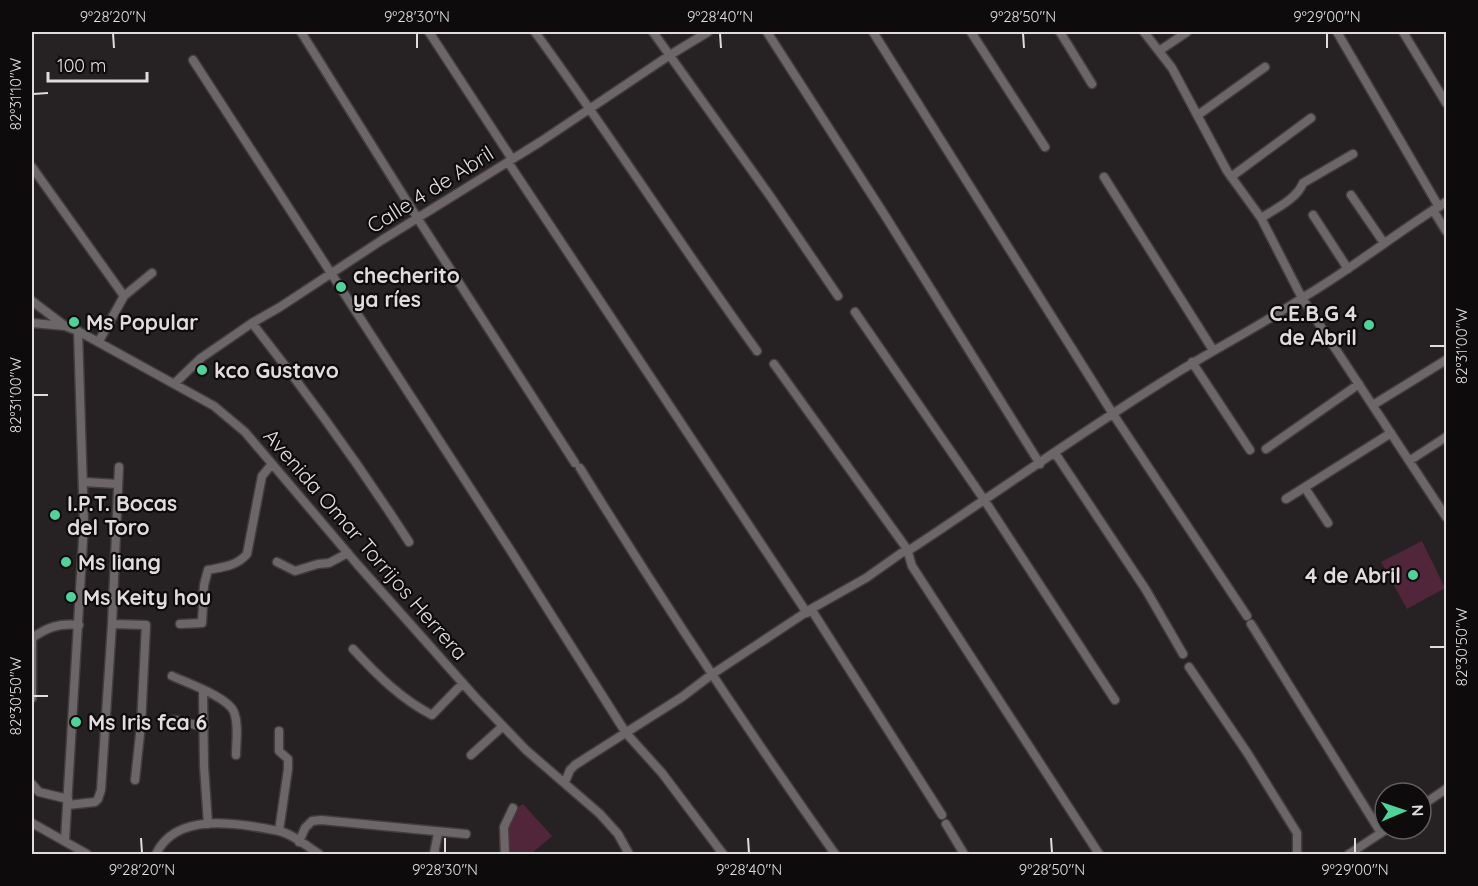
<svg xmlns="http://www.w3.org/2000/svg" width="1478" height="886" viewBox="0 0 1478 886" font-family="Quicksand,sans-serif">
<rect width="100%" height="100%" fill="#262123"/>
<path fill="#51253a" d="M1422,541L1445,588L1407,609L1381,562Z
M523,804L552,836L531,854H507C507,837 504,813 523,804Z"/>
<g fill="none" stroke-linecap="round" stroke-linejoin="round">
<defs>
<path id="minor" d="M301,32L418,219L575,463
M429,32L512,159L508,162L807,613
M535,32C611,136 681,246 757,351
M653,32L770,196L838,296
M767,32L884,214L1040,464
M873,32L1113,414L1247,616
M971,32L1045,147
M1060,32L1092,84
M1144,32L1172,68L1227,171L1261,218L1302,298C1352,269 1397,232 1446,202
M1337,32L1439,207
M1403,32L1446,103
M1159,51L1187,32
M193,60L509,548L626,733L662,773L723,854
M1198,115L1265,67
M32,167L124,296
M1104,177L1213,350
M1231,177L1311,118
M1351,195L1384,243
M1433,210L1446,231
M1313,215L1348,269
M1261,218C1275,209 1297,199 1303,183L1353,154
M32,301L65,326
M855,312L985,501L1115,700
M32,323L65,326L78,331L214,406L245,432L357,564L476,698L526,750L600,814L618,834L629,854
M252,323C308,394 360,466 409,542
M99,341L124,296L152,273
M1192,362L1250,450
M774,364L907,549L912,566L1099,854
M175,383L201,358L252,323L280,307L382,240L540,142L670,55L708,32
M1373,405L1446,360
M1266,449L1359,384
M1055,453L1146,590L1183,654
M1409,461L1446,437
M580,468C661,599 746,728 835,854
M84,482L118,484
M1305,488L1328,523
M1286,499L1391,433
M277,562L295,571L318,564L329,563L348,553
M811,609L942,815
M112,624L146,625L141,725L135,780
M180,624L202,623L204,585L208,570C223,567 237,566 247,554L262,476L272,464
M1251,624L1381,833
M32,638C48,627 59,623 79,625
M353,649C377,675 401,699 432,715L463,683
M1189,667L1248,754L1297,833V854
M172,676C187,683 228,697 234,712C239,725 236,741 236,755
M203,691L204,766L208,824
M32,698V637
M175,720L204,727
M279,731V751L288,759V769L279,831
M471,755L503,726
M565,782L570,770L575,765L682,697L711,675L811,609L866,578L907,549L908,551C993,495 1076,436 1162,382C1208,352 1257,328 1302,298L1446,517
M32,784L39,792L68,799
M68,805L95,802L98,799L101,790L112,624L119,467
M1421,806L1446,789
M32,823L87,854
M946,824L964,854
M65,840L84,523L78,331
M299,842L305,828L312,821L321,820L466,834
M156,854C177,810 241,824 279,831C293,834 308,847 319,854
M434,854L438,833
M505,854L504,827L513,808
M1349,854L1387,829"/>
</defs>
<use href="#minor" stroke="#413c3e" stroke-width="11"/>
<use href="#minor" stroke="#6d6669" stroke-width="8"/>
</g>
<path fill="none" stroke="#e0dcde" stroke-width="2" d="M113,33L114,48M417,33V48M720,33L721,48M1023,33L1024,48M1327,33V48M33,94L48,93M1430,346H1445M33,395H48M1430,647H1445M33,696H48M141,838L142,853M445,838V853M748,838L749,853M1051,838L1052,853M1355,838V853"/>
<g fill="#50d398" stroke="#0d0b0c" stroke-width="2">
<circle cx="341" cy="287" r="6"/>
<circle cx="74" cy="322" r="6"/>
<circle cx="1369" cy="325" r="6"/>
<circle cx="202" cy="370" r="6"/>
<circle cx="55" cy="515" r="6"/>
<circle cx="66" cy="562" r="6"/>
<circle cx="1413" cy="575" r="6"/>
<circle cx="71" cy="597" r="6"/>
<circle cx="76" cy="722" r="6"/>
</g>
<g text-anchor="middle" dominant-baseline="central" stroke-width="4.5" stroke-linejoin="round" paint-order="stroke">
<g font-size="21" fill="#e0dcde" stroke="#0d0b0c">
<text transform="translate(430 189) rotate(-32)">Calle 4 de Abril</text>
<text transform="translate(366 544) rotate(49)">Avenida Omar Torrijos Herrera</text>
</g>
<g font-size="21" font-weight="bold" fill="#e0dcde" stroke="#0d0b0c" text-anchor="start">
<text x="353" y="275">checherito<tspan x="353" dy="24">ya ríes</tspan></text>
<text x="1357" y="313" text-anchor="end">C.E.B.G 4<tspan x="1357" dy="24">de Abril</tspan></text>
<text x="86" y="322">Ms Popular</text>
<text x="214" y="370">kco Gustavo</text>
<text x="67" y="503">I.P.T. Bocas<tspan x="67" dy="24">del Toro</tspan></text>
<text x="78" y="562">Ms liang</text>
<text x="1401" y="575" text-anchor="end">4 de Abril</text>
<text x="83" y="597">Ms Keity hou</text>
<text x="88" y="722">Ms Iris fca 6</text>
</g>
</g>
<rect width="1478" height="886" fill="none" stroke="#0d0b0c" stroke-width="66"/>
<g transform="translate(1403 811) rotate(88)"><circle r="28" fill="#0d0b0c" stroke="#615f60" stroke-width="1.5"/>
<path d="M0-4.5L10 22L0 15L-10 22Z" fill="#50d398"/>
<text y="-9" font-size="16" font-weight="bold" text-anchor="middle" fill="#e0dcde">N</text>
</g>
<path d="M48 72v9h99v-9" fill="none" stroke="#e0dcde" stroke-width="3"/>
<text x="57" y="72" font-size="18" fill="#e0dcde" stroke="#0d0b0c" stroke-width="4.5" paint-order="stroke">100 m</text>
<rect x="33" y="33" width="1412" height="820" fill="none" stroke="#e0dcde" stroke-width="2"/>
<g font-size="15" text-anchor="middle" fill="#e0dcde">
<text x="113" y="22">9°28'20"N</text>
<text x="417" y="22">9°28'30"N</text>
<text x="720" y="22">9°28'40"N</text>
<text x="1023" y="22">9°28'50"N</text>
<text x="1327" y="22">9°29'00"N</text>
<text transform="translate(16 94) rotate(-90)" y="5">82°31'10"W</text>
<text transform="translate(1462 346) rotate(-90)" y="5">82°31'00"W</text>
<text transform="translate(16 395) rotate(-90)" y="5">82°31'00"W</text>
<text transform="translate(1462 647) rotate(-90)" y="5">82°30'50"W</text>
<text transform="translate(16 696) rotate(-90)" y="5">82°30'50"W</text>
<text x="142" y="875">9°28'20"N</text>
<text x="445" y="875">9°28'30"N</text>
<text x="749" y="875">9°28'40"N</text>
<text x="1052" y="875">9°28'50"N</text>
<text x="1355" y="875">9°29'00"N</text>
</g>
</svg>
